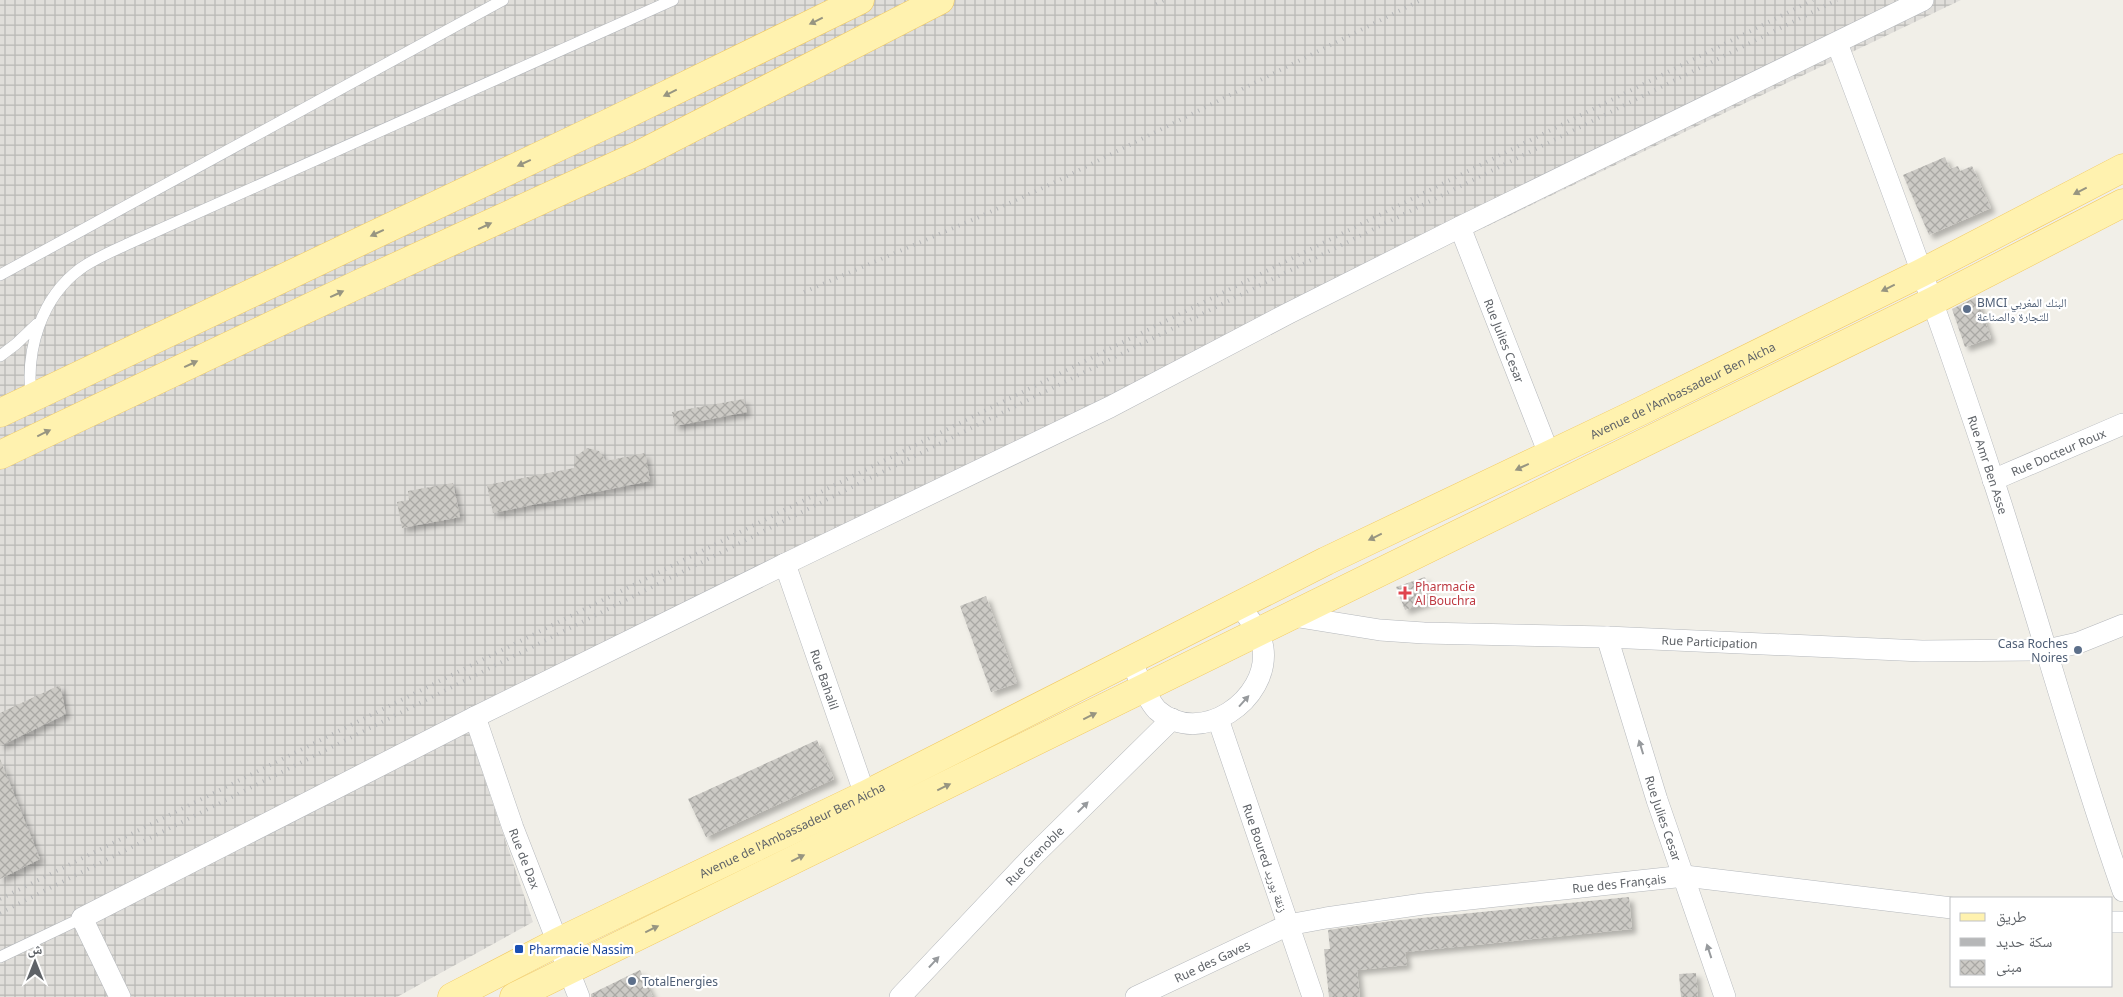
<svg xmlns="http://www.w3.org/2000/svg" width="2123" height="997" viewBox="0 0 2123 997" font-family="'Noto Sans','Noto Naskh Arabic',sans-serif">
<defs>
<pattern id="industrial-grid" width="8" height="8" patternUnits="userSpaceOnUse" patternTransform="scale(1.25)"><rect width="8" height="8" fill="#e0deda"/><path d="M0 4h8M4 0v8" fill="none" stroke="#b9b8b5"/></pattern>
<pattern id="building-cross-hatch" width="8" height="8" patternUnits="userSpaceOnUse" patternTransform="scale(1.25)"><rect width="8" height="8" fill="#cccac5"/><path d="M0 0l8 8M0 8l8-8" fill="none" stroke="#a9a8a4"/></pattern>
<filter id="shadow"><feDropShadow dx="4.5" dy="4.5" stdDeviation="2.5" flood-color="#0004"/></filter>
</defs>
<rect width="100%" height="100%" fill="#f1efe8"/>
<path fill="url(#industrial-grid)" d="M0,0H1961L463,715L533,922L397,997H0Z"/>
<path fill="url(#building-cross-hatch)" filter="url(#shadow)" d="M1945,157L1950,169L1958,166L1960,171L1972,166L1991,208L1929,235L1903,175Z
M1976,297L1991,338L1965,347L1952,309Z
M744,399L747,412L675,426L672,412Z
M587,448L599,451L606,461L645,453L650,481L493,513L487,485L574,468L575,457Z
M453,483L460,517L402,528L397,502L409,500L408,491Z
M1425,577L1433,600L1405,610L1396,587Z
M986,596L1017,683L991,692L960,606Z
M60,685L66,714L0,746V713Z
M817,740L834,779L706,837L688,799Z
M0,759L40,859L0,879Z
M1629,897L1632,929L1405,952L1407,965L1357,970L1360,997H1329L1324,949H1330L1328,930L1392,921Z
M640,970L653,997H591V994Z
M1696,973L1698,997H1681L1679,974Z"/>
<g fill="none" stroke-linecap="round" stroke-linejoin="round">
<defs>
<path id="service" d="M0,275L503,0
M0,356L16,344L37,324
M31,396C26,349 41,298 80,269C95,258 115,250 132,242L673,0
M0,957L82,918"/>
<g id="minor">
<path id="s1" d="M1837,43C1891,187 1945,332 1993,479C2038,616 2075,755 2123,891"/>
<path id="s2" d="M1460,227L1549,454"/>
<path id="s3" d="M1993,480L2123,424"/>
<path id="s4" d="M785,564L865,795"/>
<path id="s5" d="M1293,616L1380,630L1424,633L1607,637L1922,651L2047,650L2078,643L2123,625"/>
<path id="s6" d="M1607,637L1657,800L1725,997"/>
<path d="M1130,659C1137,673 1147,700 1157,710C1200,748 1270,700 1263,648C1261,632 1248,618 1239,604"/>
<path id="s7" d="M475,717L513,828L579,997"/>
<path d="M1218,719L1313,997"/>
<path d="M2112,922H2123"/>
<path d="M120,997L82,918L475,717L785,564L1110,407L1289,313L1460,227L1923,0"/>
<path id="s8" d="M900,997L1033,856L1172,719"/>
<path id="s9" d="M1136,997L1288,925L1326,918L1423,904L1685,876L1952,908"/>
</g>
<g id="primary">
<path d="M0,413L615,120L860,0"/>
<path d="M0,455L363,282L639,155L940,0"/>
<path id="s10" d="M452,997L558,942L865,795L1326,561L1641,411L1921,273L2123,168"/>
<path d="M514,997L1933,301L2123,203"/>
</g>
</defs>
<use href="#service" stroke="#b5b8bc" stroke-width="12"/>
<use href="#minor" stroke="#b5b8bc" stroke-width="22"/>
<use href="#primary" stroke="#f2c960" stroke-width="29"/>
<use href="#service" stroke="#fff" stroke-width="11"/>
<use href="#minor" stroke="#fff" stroke-width="21"/>
<use href="#primary" stroke="#fff2af" stroke-width="28"/>
<path stroke="#b6b7b8" stroke-width="4" stroke-dasharray="1 6" stroke-linecap="butt" d="M1156,4L1164,0
M804,292L979,217L1049,185L1421,0
M0,899L1813,0
M0,913L846,490L1837,0"/>
</g>
<defs><path id="oneway-solid" d="M-6-.8H1V-3.2L6.5 0L1 3.2V.8H-6Z" transform="scale(1.25)"/></defs>
<g fill="#979581">
<use href="#oneway-solid" transform="translate(816 21) rotate(154)"/>
<use href="#oneway-solid" transform="translate(670 93) rotate(154)"/>
<use href="#oneway-solid" transform="translate(524 163) rotate(155)"/>
<use href="#oneway-solid" transform="translate(2080 191) rotate(153)"/>
<use href="#oneway-solid" transform="translate(485 226) rotate(-25)"/>
<use href="#oneway-solid" transform="translate(377 233) rotate(155)"/>
<use href="#oneway-solid" transform="translate(1888 288) rotate(154)"/>
<use href="#oneway-solid" transform="translate(337 294) rotate(-25)"/>
<use href="#oneway-solid" transform="translate(191 364) rotate(-25)"/>
<use href="#oneway-solid" transform="translate(44 433) rotate(-26)"/>
<use href="#oneway-solid" transform="translate(1522 467) rotate(155)"/>
<use href="#oneway-solid" transform="translate(1375 537) rotate(154)"/>
<use href="#oneway-solid" transform="translate(1090 716) rotate(-26)"/>
<use href="#oneway-solid" transform="translate(944 787) rotate(-26)"/>
<use href="#oneway-solid" transform="translate(798 858) rotate(-26)"/>
<use href="#oneway-solid" transform="translate(652 929) rotate(-26)"/>
</g>
<g fill="#979a9d">
<use href="#oneway-solid" transform="translate(1244 701) rotate(-48)"/>
<use href="#oneway-solid" transform="translate(1641 747) rotate(-107)"/>
<use href="#oneway-solid" transform="translate(1083 807) rotate(-45)"/>
<use href="#oneway-solid" transform="translate(1709 951) rotate(-108)"/>
<use href="#oneway-solid" transform="translate(934 962) rotate(-47)"/>
</g>
<g fill="#5c6f8a" stroke="#fff" stroke-width="2">
<circle cx="1967" cy="309" r="5"/>
<circle cx="2078" cy="650" r="5"/>
<circle cx="632" cy="981" r="5"/>
</g>
<path fill="#e0444e" stroke="#fff" stroke-width="2" d="M1402.5 585.5h5v5h5v5h-5v5h-5v-5h-5v-5h5z"/>
<rect fill="#1a4fb4" stroke="#fff" stroke-width="2" x="514" y="944" width="10" height="10" rx="2.5"/>
<g text-anchor="middle" dominant-baseline="central" stroke-width="4.5" stroke-linejoin="round" paint-order="stroke">
<g font-size="12" fill="#4e5e75" stroke="#fff" text-anchor="start">
<text x="1977" y="302">BMCI البنك المغربي<tspan x="1977" dy="14">للتجارة والصناعة</tspan></text>
<text x="2068" y="643" text-anchor="end">Casa Roches<tspan x="2068" dy="14">Noires</tspan></text>
<text x="642" y="981">TotalEnergies</text>
</g>
<g font-size="12" fill="#5f6368" stroke="#fff">
<text stroke="none"><textPath href="#s2" startOffset="122">Rue Julies Cesar</textPath></text>
<text stroke="none"><textPath href="#s10" startOffset="1372">Avenue de l'Ambassadeur Ben Aicha</textPath></text>
<text stroke="none"><textPath href="#s3" startOffset="71">Rue Docteur Roux</textPath></text>
<text stroke="none"><textPath href="#s1" startOffset="448">Rue Amr Ben Asse</textPath></text>
<text stroke="none"><textPath href="#s5" startOffset="418">Rue Participation</textPath></text>
<text stroke="none"><textPath href="#s4" startOffset="122">Rue Bahalil</textPath></text>
<text stroke="none"><textPath href="#s6" startOffset="190">Rue Julies Cesar</textPath></text>
<text stroke="none"><textPath href="#s10" startOffset="379">Avenue de l'Ambassadeur Ben Aicha</textPath></text>
<text stroke="none"><textPath href="#s8" startOffset="195">Rue Grenoble</textPath></text>
<text stroke="none"><textPath href="#s7" startOffset="150">Rue de Dax</textPath></text>
<text transform="translate(1265 858) rotate(71)">Rue Boured زنقة بوريد</text>
<text stroke="none"><textPath href="#s9" startOffset="502">Rue des Français</textPath></text>
<text stroke="none"><textPath href="#s9" startOffset="84">Rue des Gaves</textPath></text>
</g>
<g font-size="12" fill="#be3a42" stroke="#fff" text-anchor="start">
<text x="1415" y="586">Pharmacie<tspan x="1415" dy="14">Al Bouchra</tspan></text>
</g>
<g font-size="12" fill="#164399" stroke="#fff" text-anchor="start">
<text x="529" y="949">Pharmacie Nassim</text>
</g>
</g>
<rect x="1950" y="897" width="162" height="90" fill="#ffffff" stroke="#bfc1c3"/>
<rect x="1960" y="913" width="25" height="8" fill="#fff2af" stroke="#bfc1c3"/>
<text x="1996" y="922" font-size="15" fill="#5f6368">طريق</text>
<rect x="1960" y="938" width="25" height="8" fill="#b6b7b8" stroke="#bfc1c3"/>
<text x="1996" y="947" font-size="15" fill="#5f6368">سكة حديد</text>
<rect x="1960" y="960" width="25" height="15" fill="url(#building-cross-hatch)" stroke="#bfc1c3"/>
<text x="1996" y="972" font-size="15" fill="#5f6368">مبنى</text>
<g transform="translate(35 962)" stroke="#ffffff" stroke-width="4" paint-order="stroke">
<path d="M0-4L9 19L0 12L-9 19Z" fill="#5f6368"/>
<text y="-8" font-size="14" font-weight="bold" text-anchor="middle" fill="#5f6368">ش</text>
</g>
</svg>
